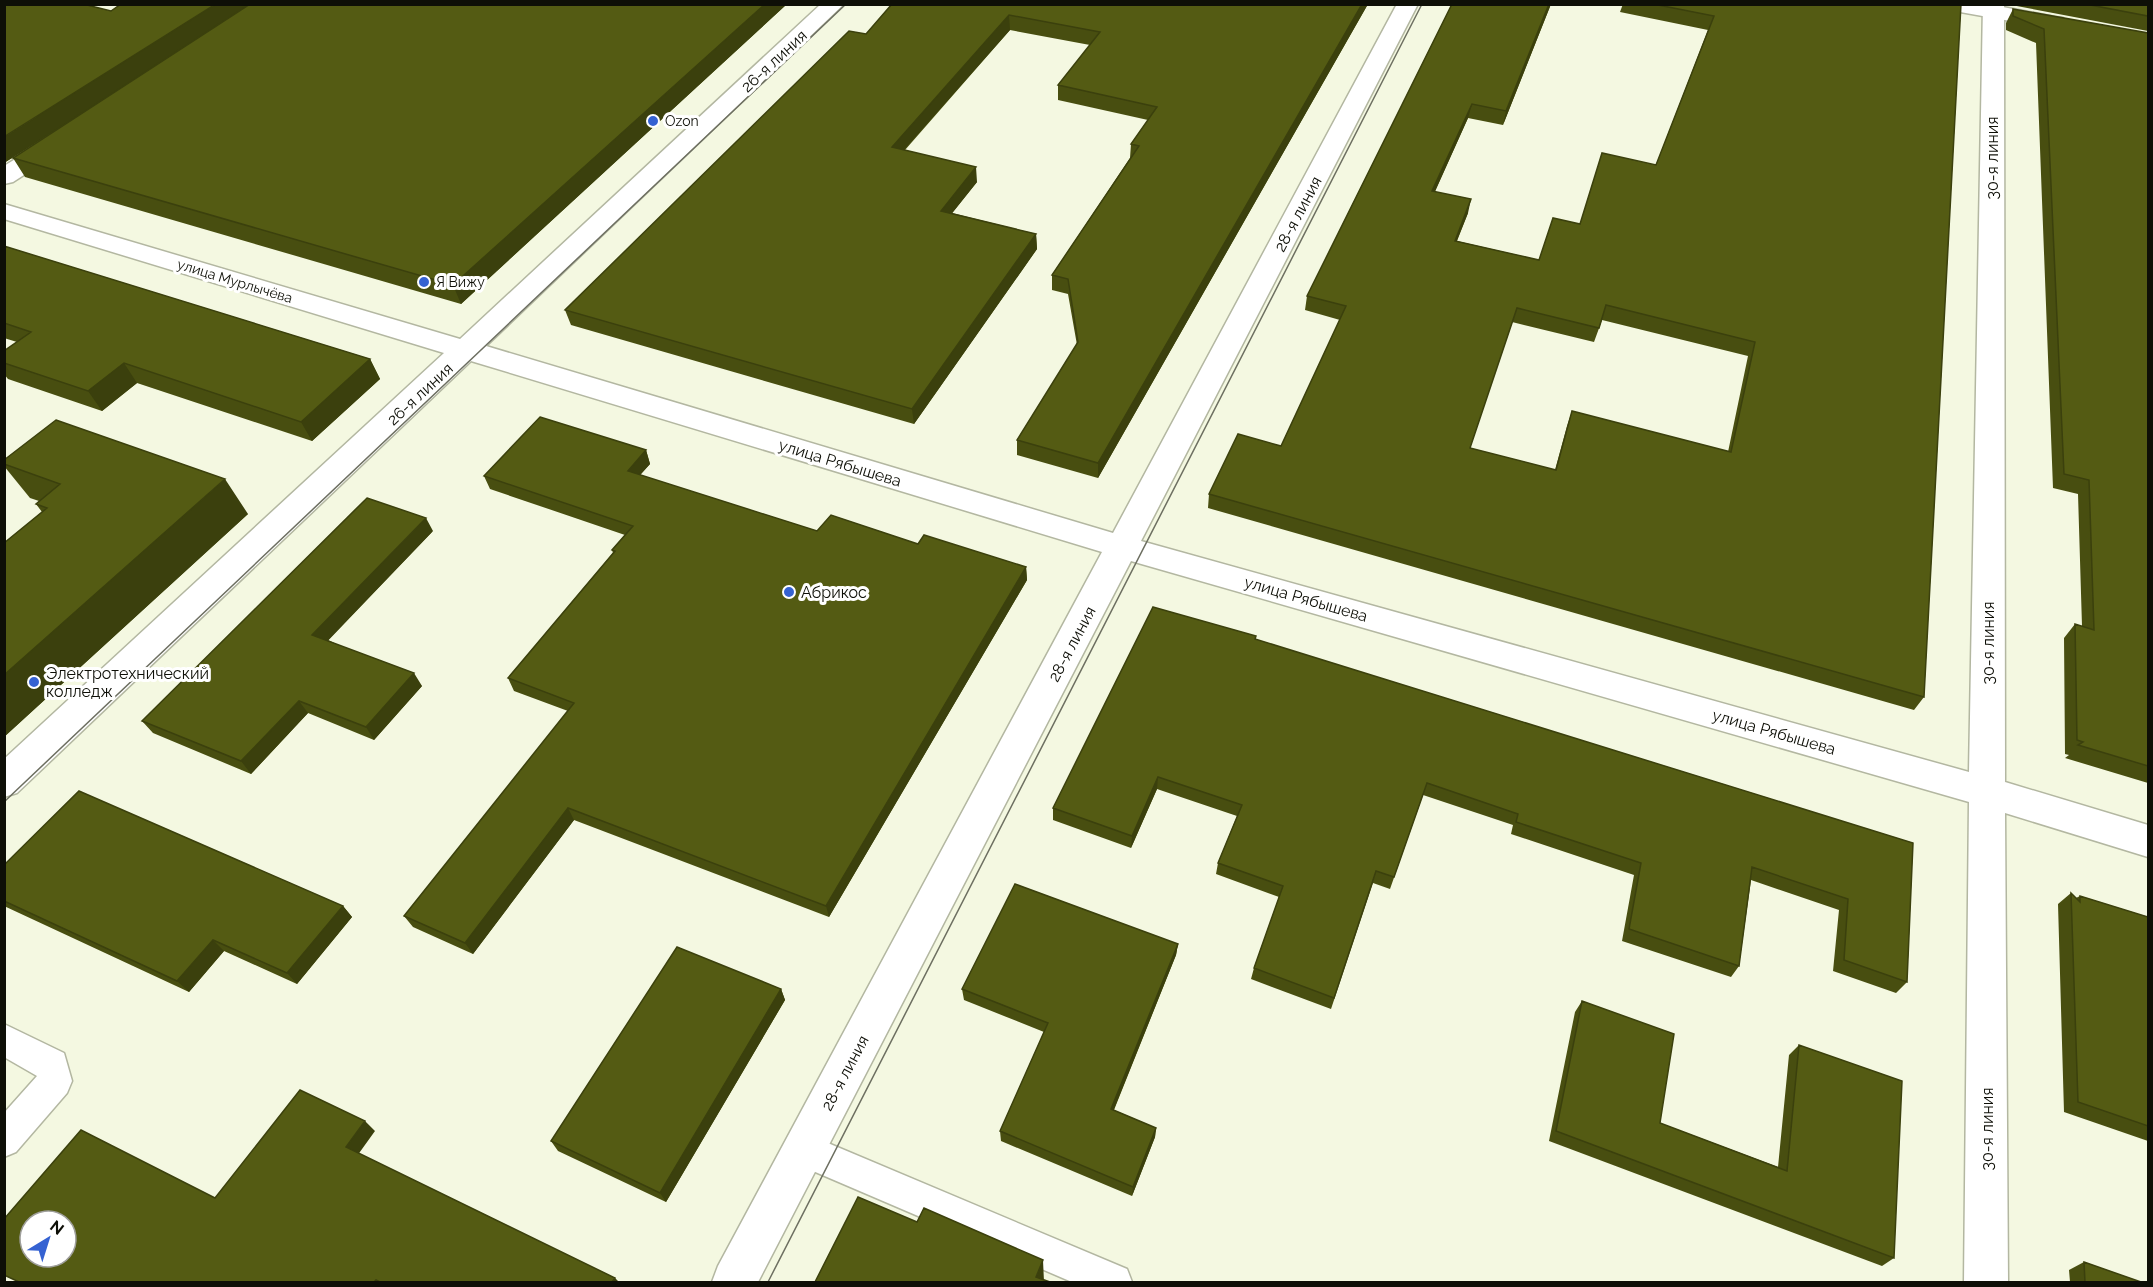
<svg xmlns="http://www.w3.org/2000/svg" width="2153" height="1287" viewBox="0 0 2153 1287" font-family="Raleway,sans-serif">
<rect width="100%" height="100%" fill="#f4f8e1"/>
<g fill="none" stroke-linecap="round" stroke-linejoin="round">
<defs>
<path id="lane" d="M4,1024L64,1053L72,1081L67,1093L16,1152L4,1157V1113L37,1076L4,1057Z
M804,1133L1127,1269L1132,1282H1072L792,1162L787,1150L792,1138Z"/>
<path id="street" d="M1939,4H1987L2055,17L2063,18L2066,23L2063,28L2055,29L1949,10L1942,8Z
M56,137L64,139L68,144L64,149L13,182L4,184V166L48,139Z"/>
<path id="secondary" d="M821,4H844L486,346L1113,533L1397,4H1418L1141,541L1969,772L1983,4H2004L2005,782L2148,825V857L2005,813L2008,1282H1964L1969,802L1131,561L758,1282H712L718,1266L1102,552L471,361L17,793L4,797V759L444,353L4,219V204L460,339Z"/>
</defs>
<use href="#lane" stroke="#b3b7a1" stroke-width="3"/>
<use href="#street" stroke="#b3b7a1" stroke-width="3"/>
<use href="#secondary" stroke="#b3b7a1" stroke-width="3"/>
<use href="#lane" fill="#fff" fill-rule="evenodd"/>
<use href="#street" fill="#fff" fill-rule="evenodd"/>
<use href="#secondary" fill="#fff" fill-rule="evenodd"/>
<path stroke="#6d6f61" stroke-width="1.5" d="M4,802L846,4
M768,1282L1422,4"/>
</g>
<path fill="#484e10" fill-rule="evenodd" d="M787,4L461,304L25,177L13,158L102,101L4,163L111,11Z
M892,4H1368L1098,478L1017,455V440L1077,345L1068,294L1052,290V275L1130,158L1131,144L1148,120L1058,100V85L1090,45L1010,30L905,150L977,182L952,213L1036,234L1037,249L914,424L571,325L565,310L866,34Z
M1452,4H1551L1503,125L1468,118L1435,191L1468,213L1457,241L1539,260L1580,224L1656,165L1708,30L1620,12L1623,4H1961L1924,697L1914,710L1208,508L1209,494L1281,446L1340,320L1305,310L1307,296ZM1602,320L1748,356L1728,452L1572,411L1567,426L1555,470L1470,448L1512,322L1594,342Z
M2006,4H2148V32V31Z
M2013,9L2148,33V783L2065,758L2069,755L2065,754L2064,638L2075,624L2082,626L2078,494L2053,488L2036,43L2006,30V23Z
M4,246L370,359L380,379L312,441L137,383L102,411L8,379L4,374V351L17,342L4,338Z
M646,450L650,464L640,475L817,531L918,544L1026,567L1027,580L829,917L574,820L473,954L413,927L404,916L568,711L514,691L508,678L613,553L612,550L625,535L490,489L484,476Z
M4,460L248,514L4,737V543L42,512L36,504L39,501L30,498L4,466Z
M433,531L328,640L422,686L374,740L308,713L251,774L153,733L142,721Z
M1255,639L1913,843L1907,982L1896,993L1833,971L1839,910L1751,880L1739,966L1731,977L1622,941L1634,875L1511,834L1513,825L1423,795L1390,889L1373,883L1331,1009L1251,979L1254,968L1279,897L1216,874L1218,863L1237,816L1157,789L1131,848L1053,820V808Z
M4,865L343,906L352,917L297,984L224,951L189,992L4,906Z
M2071,893L2076,898L2080,896L2148,917V1141L2064,1112L2058,904Z
M1178,944L1176,955L1114,1110L1156,1128L1155,1137L1132,1196L1001,1141L1000,1131L1044,1032L964,1000L962,989Z
M781,989L785,1000L666,1202L558,1151L551,1141Z
M1582,1001L1660,1123L1778,1167L1789,1055L1799,1045L1894,1258L1882,1266L1549,1141L1575,1012Z
M2084,1262L2141,1282H2070L2069,1270Z"/>
<path fill="#3b400d" d="M216,4H252L4,163V137Z
M765,4H787L461,304L453,285Z
M1362,4H1368L1098,478V463Z
M1549,4H1551L1503,125L1506,111Z
M1009,15L1010,30L894,161L892,147Z
M1472,104L1468,118L1429,205L1432,191Z
M976,167L977,182L942,226L941,211Z
M1471,199L1468,213L1451,255L1455,241Z
M1036,234L1037,249L914,424L912,409Z
M370,359L380,379L312,441L301,422Z
M124,363L137,383L102,411L88,391Z
M646,450L650,464L632,484L628,471Z
M225,479L248,514L4,737V675Z
M426,518L433,531L321,648L312,635Z
M1026,567L1027,580L829,917L826,906Z
M414,673L422,686L374,740L366,727Z
M299,701L308,713L251,774L241,761Z
M1158,777L1157,789L1131,848L1132,836Z
M568,808L574,820L473,954L465,943Z
M343,906L352,917L297,984L287,973Z
M213,940L224,951L189,992L177,981Z
M1178,944L1176,955L1110,1119L1111,1109Z
M781,989L785,1000L666,1202L660,1193Z
M365,1121L375,1131L357,1156L346,1147Z
M1156,1128L1155,1137L1132,1196L1133,1187Z
M1043,1260L1044,1282L1036,1277Z
M615,1278L619,1282H612Z"/>
<path fill="#545b13" stroke="#3b400d" stroke-width="1.5" fill-rule="evenodd" d="M4,4H83L111,11L121,4H216L4,137Z
M250,4H765L453,285L13,158Z
M892,4H1362L1098,463L1017,440L1078,342L1068,279L1052,275L1139,146L1131,144L1157,107L1058,85L1100,32L1009,15L892,147L976,167L941,211L1036,234L912,409L565,310L849,31L866,34Z
M1452,4H1549L1506,111L1472,104L1432,191L1471,199L1455,241L1539,260L1553,218L1580,224L1602,153L1656,165L1714,16L1653,4H1961L1924,697L1209,494L1238,434L1281,446L1346,306L1307,296ZM1606,305L1755,342L1731,452L1572,411L1556,470L1470,448L1517,308L1599,328Z
M2085,4H2148V16Z
M2013,9L2148,33V766L2078,745L2083,742L2077,740L2075,624L2094,630L2089,480L2064,474L2044,29L2013,16Z
M4,246L370,359L301,422L124,363L88,391L4,363V351L31,332L4,323Z
M540,417L646,450L628,471L817,531L831,515L918,544L924,535L1026,567L826,906L568,808L465,943L404,916L574,703L508,678L615,551L612,550L633,526L484,476Z
M56,420L225,479L4,675V543L47,508L36,504L60,484L4,464V460Z
M367,498L426,518L312,635L414,673L366,727L299,701L241,761L142,721Z
M1153,607L1256,636L1255,639L1913,843L1907,982L1844,960L1848,899L1752,867L1739,966L1629,929L1641,863L1516,822L1518,814L1427,783L1394,877L1376,871L1334,998L1254,968L1283,886L1218,863L1242,805L1158,777L1132,836L1053,808Z
M79,791L343,906L287,973L213,940L177,981L4,901V865Z
M1015,884L1178,944L1111,1109L1156,1128L1133,1187L1000,1131L1048,1023L962,989Z
M2071,893L2080,902V896L2148,917V1126L2078,1102Z
M677,947L781,989L660,1193L551,1141Z
M1582,1001L1674,1034L1660,1123L1787,1171L1799,1045L1902,1081L1894,1258L1556,1131Z
M300,1090L365,1121L346,1147L615,1278L612,1282H380L376,1280L374,1282H19L4,1275V1219L81,1130L215,1198ZM30,1221H66V1257H30Z
M858,1197L917,1222L924,1208L1043,1260L1036,1277L1050,1282H815Z
M2084,1262L2141,1282H2085Z"/>
<g fill="#3562d2" stroke="#fff" stroke-width="2">
<circle cx="653" cy="121" r="6"/>
<circle cx="424" cy="282" r="6"/>
<circle cx="789" cy="592" r="6"/>
<circle cx="34" cy="682" r="6"/>
</g>
<g text-anchor="middle" dominant-baseline="central" stroke-width="6" stroke-linejoin="round" paint-order="stroke">
<g font-size="14" fill="#0e0f07" stroke="#fff" text-anchor="start">
<text x="665" y="121">Ozon</text>
<text x="436" y="282">Я Вижу</text>
</g>
<g font-size="14" fill="#0e0f07" stroke="#fff">
<text transform="translate(235 281) rotate(17)">улица Мурлычёва</text>
</g>
<g font-size="16" fill="#0e0f07" stroke="#fff">
<text transform="translate(774 61) rotate(-43)">26-я линия</text>
<text transform="translate(1992 158) rotate(-90)">30-я линия</text>
<text transform="translate(1298 214) rotate(-62)">28-я линия</text>
<text transform="translate(420 394) rotate(-43)">26-я линия</text>
<text transform="translate(840 463) rotate(17)">улица Рябышева</text>
<text transform="translate(1306 599) rotate(16)">улица Рябышева</text>
<text transform="translate(1988 643) rotate(-90)">30-я линия</text>
<text transform="translate(1072 644) rotate(-62)">28-я линия</text>
<text transform="translate(1774 732) rotate(16)">улица Рябышева</text>
<text transform="translate(845 1073) rotate(-62)">28-я линия</text>
<text transform="translate(1987 1129) rotate(-90)">30-я линия</text>
</g>
<g font-size="16" fill="#0e0f07" stroke="#fff" text-anchor="start">
<text x="801" y="592">Абрикос</text>
<text x="46" y="673">Электротехнический<tspan x="46" dy="18">колледж</tspan></text>
</g>
</g>
<rect width="2153" height="1287" fill="none" stroke="#0e0f07" stroke-width="12"/>
<g transform="translate(48 1239) rotate(38)"><circle r="28" fill="#ffffff" stroke="#9f9f9c" stroke-width="1.5"/>
<path d="M0-4.5L10 22L0 15L-10 22Z" fill="#3562d2"/>
<text y="-9" font-size="16" font-weight="bold" text-anchor="middle" fill="#0e0f07">N</text>
</g>
</svg>
